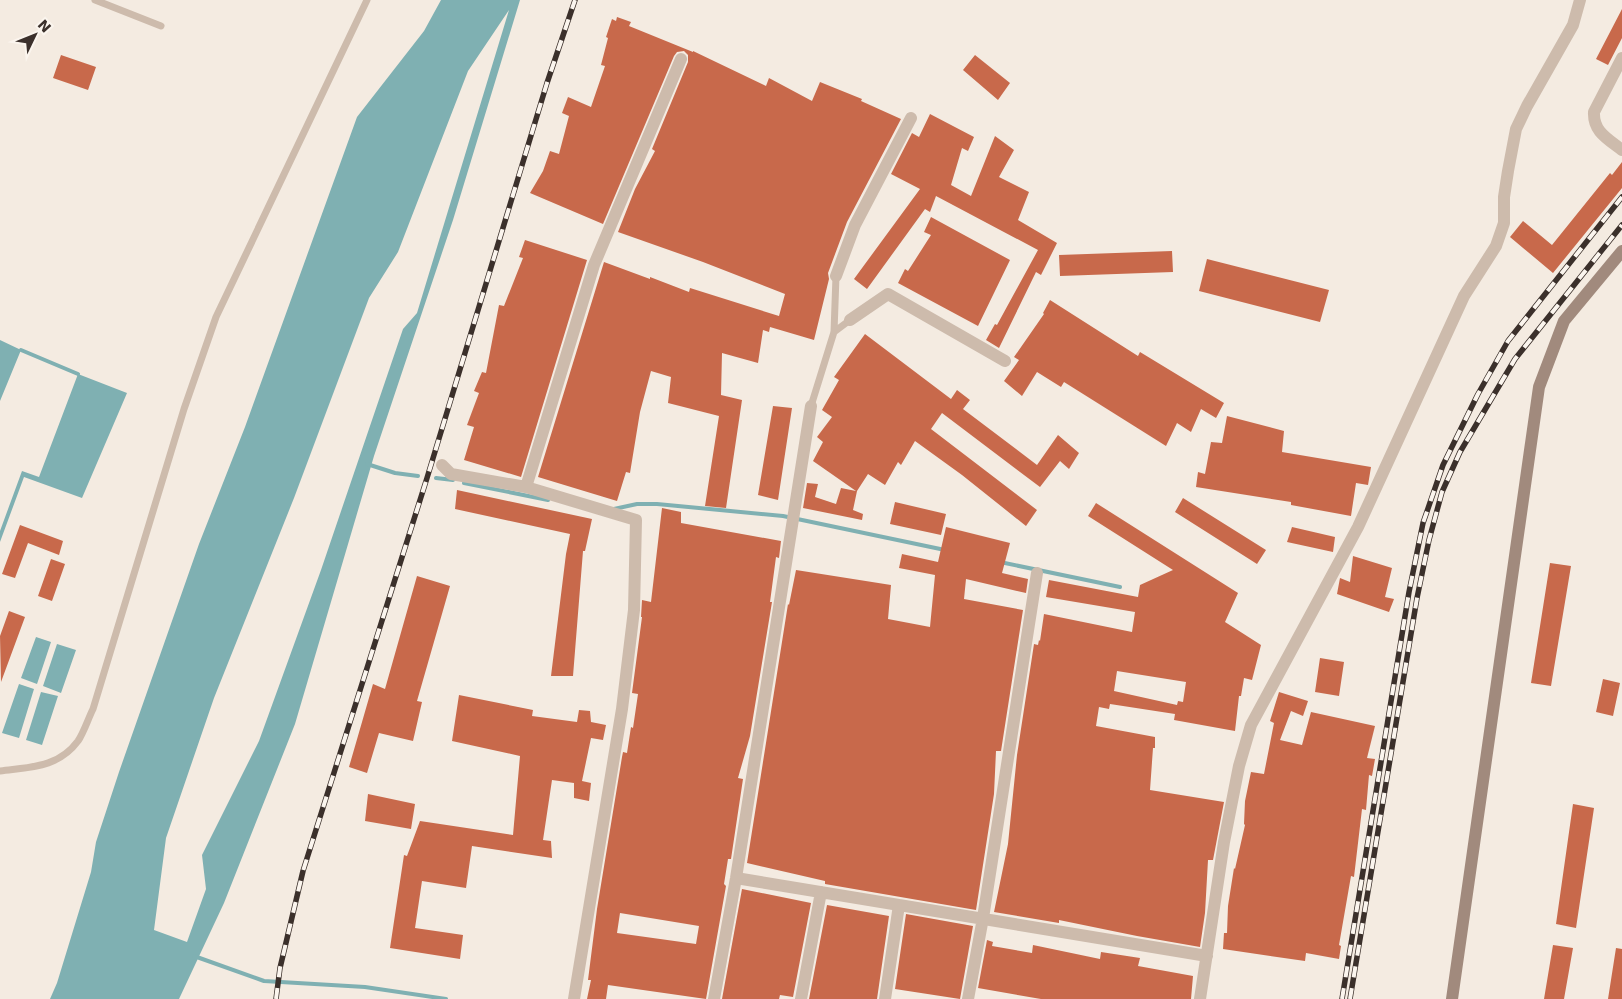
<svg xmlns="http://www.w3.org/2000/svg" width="1622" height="999" viewBox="0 0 1622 999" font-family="'DejaVu Sans',sans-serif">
<rect width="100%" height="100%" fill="#f4ebe1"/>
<path fill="#7fb0b2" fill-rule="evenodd" d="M441,0H520L453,220L374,456L295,724L224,903L179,999H50L57,983L91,872L96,842L119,772L199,544L245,427L357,117L424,31ZM509,10L417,313L403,329L321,570L259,741L202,855L206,889L187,942L154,930L166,838L214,698L294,498L369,298L398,252L468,71Z
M0,340L21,350L0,401Z
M78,374L127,393L82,498L24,477L0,542V531L22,471L39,477Z
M36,637L51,642L37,684L21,678Z
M57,644L76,650L61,693L43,686Z
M19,684L34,689L19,738L2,733Z
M41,692L58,696L42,745L26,740Z"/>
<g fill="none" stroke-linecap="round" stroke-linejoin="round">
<path stroke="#7fb0b2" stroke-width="4" d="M21,350L78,374
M367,464L395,473L418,476
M436,478L453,480
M464,483L548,500
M614,509L637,504H657L783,516L945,550
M1000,562L1120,587
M194,956L264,981L365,987L446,999"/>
</g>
<path fill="#c8694b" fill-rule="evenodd" d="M1622,9V38L1608,65L1596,59Z
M617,17L631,22L629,26L693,52V51L766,86L769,78L812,101L820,82L862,99L861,101L901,119L847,222L828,273L829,279L814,340L770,327L769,332L763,330L758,363L722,353L721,395L742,400L726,508L705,506L719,416L668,403L671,377L651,371L640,412L630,473L626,472L617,501L538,477L604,262L650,279V277L689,292L690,288L779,316L785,294L703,262L618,232L635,189L655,151L652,149L688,62V55L684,51L677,52L674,56L603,224L530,193L543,171L550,151L559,154L569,116L562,113L568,97L591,107L605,66L601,65L608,38L606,37L612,19L616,21Z
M61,55L96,67L88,90L53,78Z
M975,55L1010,83L998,100L963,70Z
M930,114L974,137L968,151L962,148L951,185L971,196L995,136L1014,150L999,177L1029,192L1018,220L1057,243L1041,275L1036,272L999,348L986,340L995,324L997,325L1038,250L936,196L930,212L925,209L867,289L854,279L920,189L891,174L912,133L919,137Z
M1622,162V188L1553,273L1510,237L1523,221L1552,245L1610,173L1612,175Z
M931,217L1010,260L978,326L898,283L905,269L908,271L931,235L924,232Z
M525,240L587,260L521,477L464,460L474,427L467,425L479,393L474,391L482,372L486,373L499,305L504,306L523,258L519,257Z
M1172,251L1173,272L1060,276L1059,255Z
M1207,259L1329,290L1320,322L1199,291Z
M1050,300L1138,356L1140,352L1224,403L1216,418L1201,409L1191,432L1177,423L1166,446L1064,382L1061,387L1037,372L1022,396L1004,381L1019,360L1014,357L1044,314L1043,313Z
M865,334L951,399L957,390L970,400L963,409L1037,465L1058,435L1079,453L1069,469L1060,461L1040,487L942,413L931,429L1037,510L1026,526L962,475L915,441L901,465L898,462L885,485L868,474L857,491L853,510L863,514L862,520L803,508L807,483L818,484L815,497L836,504L841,488L856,491L813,461L823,442L817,437L832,417L822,410L839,380L834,377Z
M773,406L792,408L778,500L758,495Z
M1227,416L1284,431L1282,452L1371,467L1368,485L1356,483L1351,516L1291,505V502L1196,487L1198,472L1205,474L1211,442L1222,443Z
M457,490L592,519L585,551H583L573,676H551L566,554L570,534L455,509Z
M1183,498L1266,550L1257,564L1175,512Z
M895,502L946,514L941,535L890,524Z
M1096,503L1238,593L1225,622L1261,645L1252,680L1244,678L1241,696H1239L1235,731L1174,720L1175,714L1110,704L1109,709L1099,707L1096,726L1155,737V748H1153L1150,790L1224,802L1213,860H1208L1205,913L1200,947L1137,936L1059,920V923L994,912L1008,844L1017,755L1034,644L1038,645L1039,640L1040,641L1044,614L1132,632L1135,612L1046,597L1049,580L1138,597L1140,585L1173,570L1088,516ZM1117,671L1186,682L1183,702L1178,701L1177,705L1114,691Z
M662,508L681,512V523L781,541L779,558L776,557L770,602H772L750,736L738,778L743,779L731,859H728L724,884L726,886L706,999L608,985L606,999H587L591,980H588L597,909L622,757L623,752L627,753L631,727L633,728L638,694L632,693L642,617H641L642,600L651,602ZM620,913L699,926L696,944L617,933Z
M20,525L63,541L59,555L28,543L15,578L2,574Z
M946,527L1010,543L1002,573L1028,579L1026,593L966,579L964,599L1023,610L1001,751H996L994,794L976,910L825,884V881L747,863L788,604L789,605L796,570L891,585L888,619L930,627L935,575L899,568L902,554L938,562Z
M1292,527L1335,537L1333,552L1287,542Z
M1353,556L1392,568L1385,597L1394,599L1389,612L1337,594L1340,578L1350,582Z
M51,559L65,564L52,601L38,596Z
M1550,563L1571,566L1551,686L1531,683Z
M417,576L450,586L417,701L422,702L413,741L379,733L367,773L349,767L373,684L385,689Z
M9,611L25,617L1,682L0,636Z
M1320,658L1344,662L1339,696L1315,692Z
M1603,679L1620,683L1613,716L1596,712Z
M1279,692L1308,701L1303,716L1291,711L1280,740L1302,745L1311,712L1375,726L1367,758L1375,759L1372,776L1369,775L1366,810L1362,809L1354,877L1351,876L1339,945L1341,946L1339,959L1306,953L1305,961L1223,949L1224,933H1227L1228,906L1234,868L1235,869L1245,825L1244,824L1245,801L1251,772L1264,774L1274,723L1270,721Z
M459,695L533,710L532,716L577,722L579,710L590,711L591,722L606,725L603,740L591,738L582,781L591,783L589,801L574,798V783L552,780L543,840L551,841L552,858L472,846L466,888L422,881L415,928L463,935L460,959L390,948L404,855L407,856L420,821L513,835L520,756L452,741Z
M368,794L415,804L411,829L365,821Z
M1573,804L1594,808L1576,928L1556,924Z
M742,889L811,903L793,997L780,995L779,999H722Z
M827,905L889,916L877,999H809Z
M906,914L973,926L960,999L895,989Z
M987,940L993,942L992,946L1032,953L1033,945L1100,959L1101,952L1140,958L1138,966L1193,976L1191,999H1041L978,988Z
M1553,945L1573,948L1564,999H1544Z
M1616,948L1622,949V999H1608Z"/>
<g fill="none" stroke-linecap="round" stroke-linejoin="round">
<path stroke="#cdbbac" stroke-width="7" d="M95,0L161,26
M834,332L850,320
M811,406L834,332L836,276
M0,771C30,767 58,768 78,741C84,732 88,719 93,709L184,409L216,317L367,0"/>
<path stroke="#cdbbac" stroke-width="12" d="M1622,58L1594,112C1593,132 1608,139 1622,150
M836,276L855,225L911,118
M850,320L888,294L1005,361
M442,465L451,474L526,487L636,520L634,610L622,709L574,999
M526,487L594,265L681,59
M736,878L1207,956
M714,999L736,878L811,406
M801,999L821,892
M885,999L899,905
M968,999L983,918L1037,573
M1200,999L1224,842L1239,766L1251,725L1358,527L1464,296L1496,246L1504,223V197L1508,171L1516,129L1527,106L1573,25L1580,0"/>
<path stroke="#a18a7d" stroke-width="12" d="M1452,999L1539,387L1564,321L1622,251"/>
<defs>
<path id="rail" d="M276,999L280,968L303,871L427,478L547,83L575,0
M1342,999L1409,592L1423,523L1443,465L1478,394L1508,341L1622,197
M1350,999L1417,598L1429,540L1442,492L1460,452L1515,359L1622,225"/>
</defs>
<use href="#rail" stroke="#3b302b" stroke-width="5.5"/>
<use href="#rail" stroke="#fbf5ee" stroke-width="4" stroke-dasharray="11" stroke-linecap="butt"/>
</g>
<g transform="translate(35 35) rotate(47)" stroke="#fbf5ee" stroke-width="4" paint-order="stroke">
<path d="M0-4L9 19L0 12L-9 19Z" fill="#3b302b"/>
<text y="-8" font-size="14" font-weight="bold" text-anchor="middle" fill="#3b302b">N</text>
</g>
</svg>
